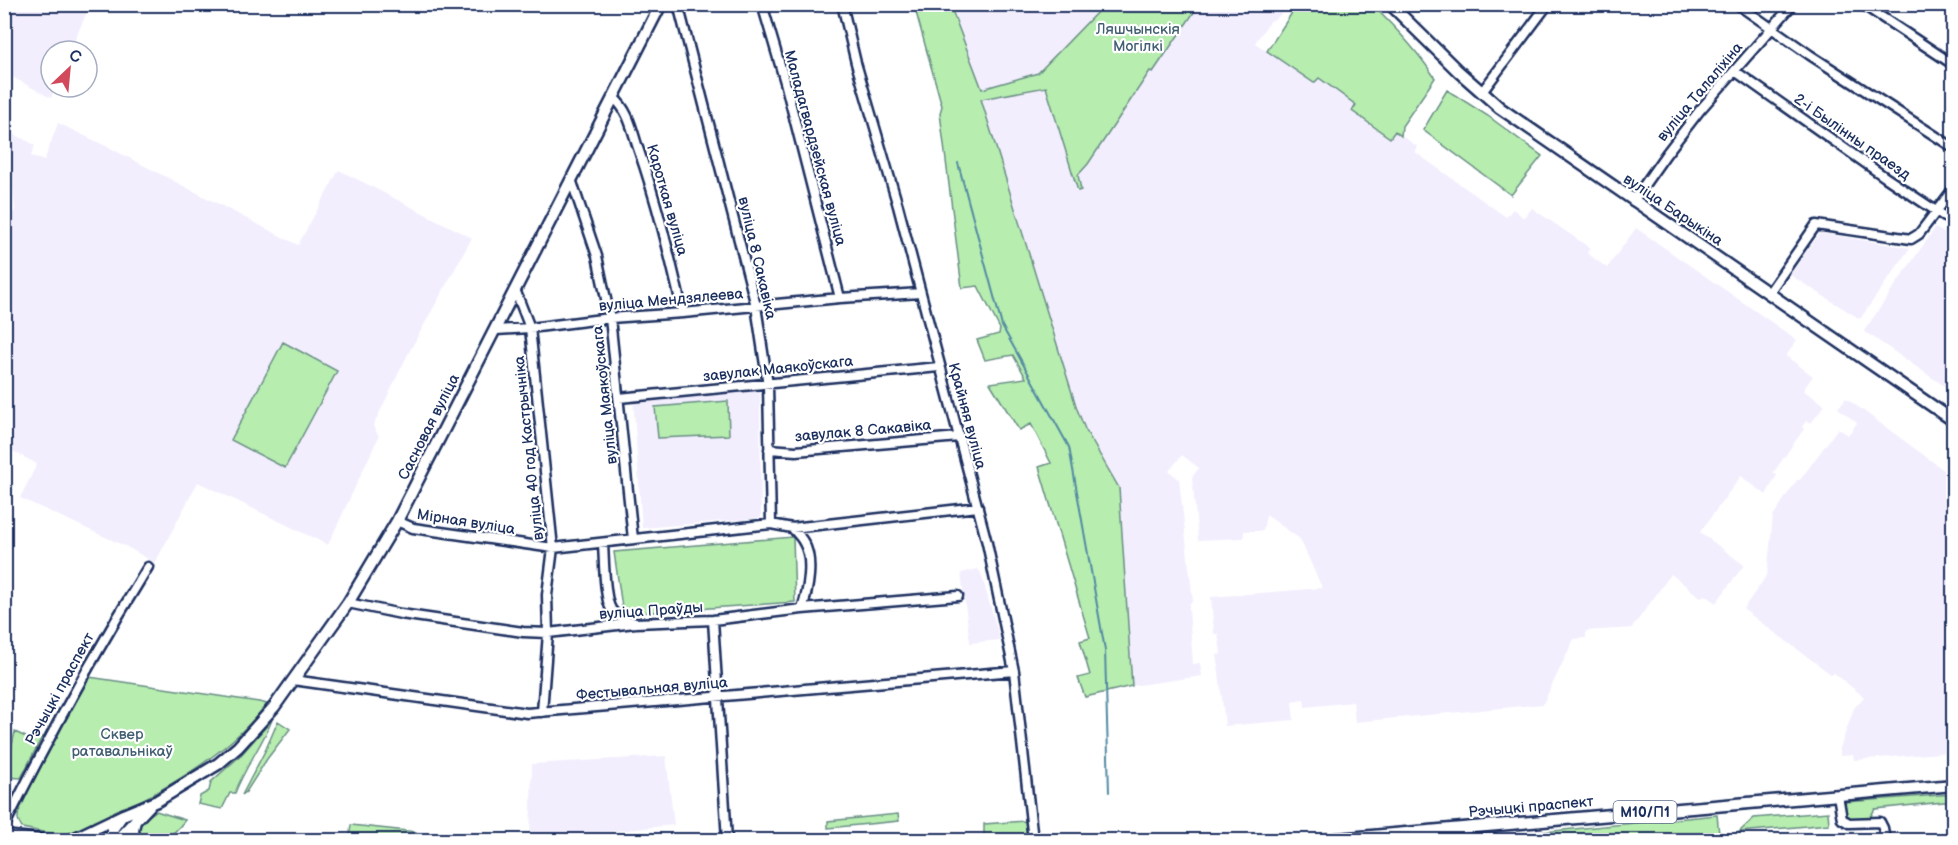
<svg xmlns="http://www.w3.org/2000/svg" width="1958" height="845" viewBox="0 0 1958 845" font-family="'Balsamiq Sans',sans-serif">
<rect width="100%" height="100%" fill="#fff"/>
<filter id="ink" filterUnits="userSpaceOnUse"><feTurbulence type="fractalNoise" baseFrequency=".0167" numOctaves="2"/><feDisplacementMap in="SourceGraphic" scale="12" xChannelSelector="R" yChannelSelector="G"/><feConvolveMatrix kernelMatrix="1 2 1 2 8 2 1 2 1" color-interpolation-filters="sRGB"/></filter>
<g filter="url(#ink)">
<path fill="#f3eefd" d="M5,4L90,5L70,51H51V87H55L51,98L5,73Z
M950,5H1104L1038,73L982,89Z
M1199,5H1278L1283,8L1281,14L1276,19L1270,21L1255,43L1314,83L1319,78L1356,105L1352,111L1390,138L1395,131L1418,147L1415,152L1506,217L1513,209L1524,218L1532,208L1590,248L1587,253L1607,268L1636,228L1797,340L1786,356L1813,376L1803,390L1825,405L1811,423L1806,421L1802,427L1804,429L1773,473L1777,475L1766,495L1741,476L1700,532L1744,565L1716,603L1706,595L1700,597L1671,574L1632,628L1586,631V638L1574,639L1543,704L1355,722L1353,702L1305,707L1304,699L1292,701L1294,720L1225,726L1217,655L1221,654L1218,634H1214L1211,597L1322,588L1300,539L1266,515L1263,531H1244V538L1198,540L1192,477L1199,468L1182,455L1169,471L1179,479L1193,601L1189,604V609L1193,664L1200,663L1202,676L1132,686L1119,488L1085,429L1077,409L981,98L1046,87L1078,191V175L1088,164L1150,70L1153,72Z
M58,123L110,148L298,245L339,170L472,238L408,354L373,426L379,436L328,545L198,482L155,563L127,547L20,498L37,464L5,447L4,230L15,210L12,176L5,172L4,129L35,145L31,156L44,161Z
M1935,228L1953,238V392L1864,331Z
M1820,233L1910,248L1860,319L1790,275Z
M760,389L761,518L642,528L633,399Z
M1846,398L1948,473L1950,471L1953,474V752L1854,760L1853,755L1840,756V748L1854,708L1864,697L1834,673L1832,675L1743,609L1767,575L1773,516L1797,480H1800L1838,428L1848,435L1857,423L1838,408Z
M978,569L981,573L1000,640L970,643L961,573Z
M666,756L674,825L530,840L532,764Z"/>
<path fill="#b7edaf" stroke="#698e86" stroke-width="1.5" d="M914,5H950L982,89L1038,73L1104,5H1199L1153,72L1150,71L1088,164L1078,175L1081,190L1078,191L1046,87L981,99L1077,409L1085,429L1119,488L1132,686L1085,697L1078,678L1090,675L1080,641L1090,638L1039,467L1051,463L1031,424L1019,430L990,383L1026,378L1013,355L985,360L977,340L999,334L1000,329L978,286L962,288L940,113L942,106Z
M1297,5H1372C1395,27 1417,50 1435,78L1402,126L1401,136L1395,131L1390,138L1352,111L1356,105L1319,78L1314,83L1267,51Z
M1447,90L1488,116L1542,156L1511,195L1423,130Z
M283,342L337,371L285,468L231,440Z
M728,401L729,435L658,438L655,407Z
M793,537L795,602L623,614L614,552Z
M89,677L259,702L267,704C225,757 163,792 102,819C92,824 79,832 68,834C53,835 37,831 22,828C18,822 17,818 19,811L41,765Z
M272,720C262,745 245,767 235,793H230L222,809L198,804L200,796L209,791L211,782L241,755Z
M278,721L290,729L267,759L246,792L242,795L266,749Z
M15,732L30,739L34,732L42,737L21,778L5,777V761L10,762L12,745Z
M1953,794V801L1875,809L1869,819H1850L1847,818L1845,802Z
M156,811L185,820C170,840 164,840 140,840L137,836L139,823Z
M1828,812L1829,824L1739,832L1754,818Z
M898,814L899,821L828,828V821Z
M1717,815L1719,834L1645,840H1462Z
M1025,821L1028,840H945L984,837V824Z
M351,825L416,832V840H349Z"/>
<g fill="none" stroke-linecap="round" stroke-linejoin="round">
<path stroke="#528aa2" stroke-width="2" d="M958,163L1002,326L1069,447L1105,650L1109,792"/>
<defs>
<path id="minor" d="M678,4L756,306L768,385L771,524
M762,4L785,82L840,298
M842,4L856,63L898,206L987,543L1014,671L1033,840
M1737,4L1810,55L1954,148
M1862,4L1954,65
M1735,71L1885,177L1954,223
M1482,92L1548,4
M614,98C629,111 632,130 638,148C657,202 670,257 683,313
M572,182L597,256L610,318L633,539
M1633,201L1666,154L1700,110L1793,4
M516,292L530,328L553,548L547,595L548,633L542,712
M1768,294L1816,225L1911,239L1919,234L1954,188
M496,330L530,328L610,318L683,313L840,298L921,293
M619,398L939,367
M769,449L796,451L959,437
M397,521L413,528L553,548L771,524L792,528L978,507
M792,528C797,533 801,537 804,543C814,560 808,591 802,609
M603,543C604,558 604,598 611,609C615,617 627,620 635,623
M348,603L401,614L523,632L548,633L635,623L713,620L802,609L958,596
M713,620L727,840
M293,680L527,713L1014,671
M1838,795L1842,819L1849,823L1880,822L1883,828L1885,840
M4,827C48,738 96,651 148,567"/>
<path id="major" d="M1390,4L1458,71L1500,108L1954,421
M4,836L41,840
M71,840L123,815L157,801L218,764L238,747L274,707L348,603L397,521L661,4
M110,840L113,828L121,817
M117,840L150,805
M134,840L133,829L135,821
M1326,840L1954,785"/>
</defs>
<use href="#minor" stroke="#1b2f5e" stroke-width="13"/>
<use href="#major" stroke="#1b2f5e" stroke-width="15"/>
<use href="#minor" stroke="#fff" stroke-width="8"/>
<use href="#major" stroke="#fff" stroke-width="10"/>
</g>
</g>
<g text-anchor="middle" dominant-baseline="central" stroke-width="4.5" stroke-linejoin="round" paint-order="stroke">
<rect fill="#fff" stroke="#5f6d8e" stroke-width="1.5" x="1613.5" y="801" width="63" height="22" rx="4.5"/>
<g font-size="14" font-weight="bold" fill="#1b2f5e">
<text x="1645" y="812">М10/П1</text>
</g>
<g font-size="15" fill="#425e72" stroke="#fff">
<text x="1138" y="29">Ляшчынскія<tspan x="1138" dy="17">Могілкі</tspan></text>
<text x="122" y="734">Сквер<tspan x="122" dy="17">ратавальнікаў</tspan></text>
</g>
<g font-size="15" fill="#1b2f5e" stroke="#fff">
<text transform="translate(1700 92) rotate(-50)">вуліца Талаліхіна</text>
<text transform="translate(1852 137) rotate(35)">2-і Былінны праезд</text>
<text transform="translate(815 148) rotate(75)">Маладагвардзейская вуліца</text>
<text transform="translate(667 200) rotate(74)">Кароткая вуліца</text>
<text transform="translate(1673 210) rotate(34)">вуліца Барыкіна</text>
<text transform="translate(757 258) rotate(77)">вуліца 8 Сакавіка</text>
<text transform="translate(671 300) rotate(-5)">вуліца Мендзялеева</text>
<text transform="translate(778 369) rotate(-6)">завулак Маякоўскага</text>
<text transform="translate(605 395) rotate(-96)">вуліца Маякоўскага</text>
<text transform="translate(967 416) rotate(75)">Крайняя вуліца</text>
<text transform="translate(429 427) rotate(-63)">Сасновая вуліца</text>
<text transform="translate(863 431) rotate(-5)">завулак 8 Сакавіка</text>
<text transform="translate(529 448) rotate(-96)">вуліца 40 год Кастрычніка</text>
<text transform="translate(466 522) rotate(9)">Мірная вуліца</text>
<text transform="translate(651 611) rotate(-4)">вуліца Праўды</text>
<text transform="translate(60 689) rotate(-61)">Рэчыцкі праспект</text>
<text transform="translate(652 689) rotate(-5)">Фестывальная вуліца</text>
<text transform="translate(1531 807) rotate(-5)">Рэчыцкі праспект</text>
</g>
</g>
<rect width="1958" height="845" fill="none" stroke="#fff" stroke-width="24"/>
<rect x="12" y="12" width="1934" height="821" fill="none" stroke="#1b2f5e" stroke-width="2" filter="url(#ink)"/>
<g transform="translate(69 69) rotate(26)"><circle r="28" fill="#ffffff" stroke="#a4acbf" stroke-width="1.5"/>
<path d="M0-4.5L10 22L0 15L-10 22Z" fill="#d1495b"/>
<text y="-9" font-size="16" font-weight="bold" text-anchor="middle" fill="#1b2f5e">С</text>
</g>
</svg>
